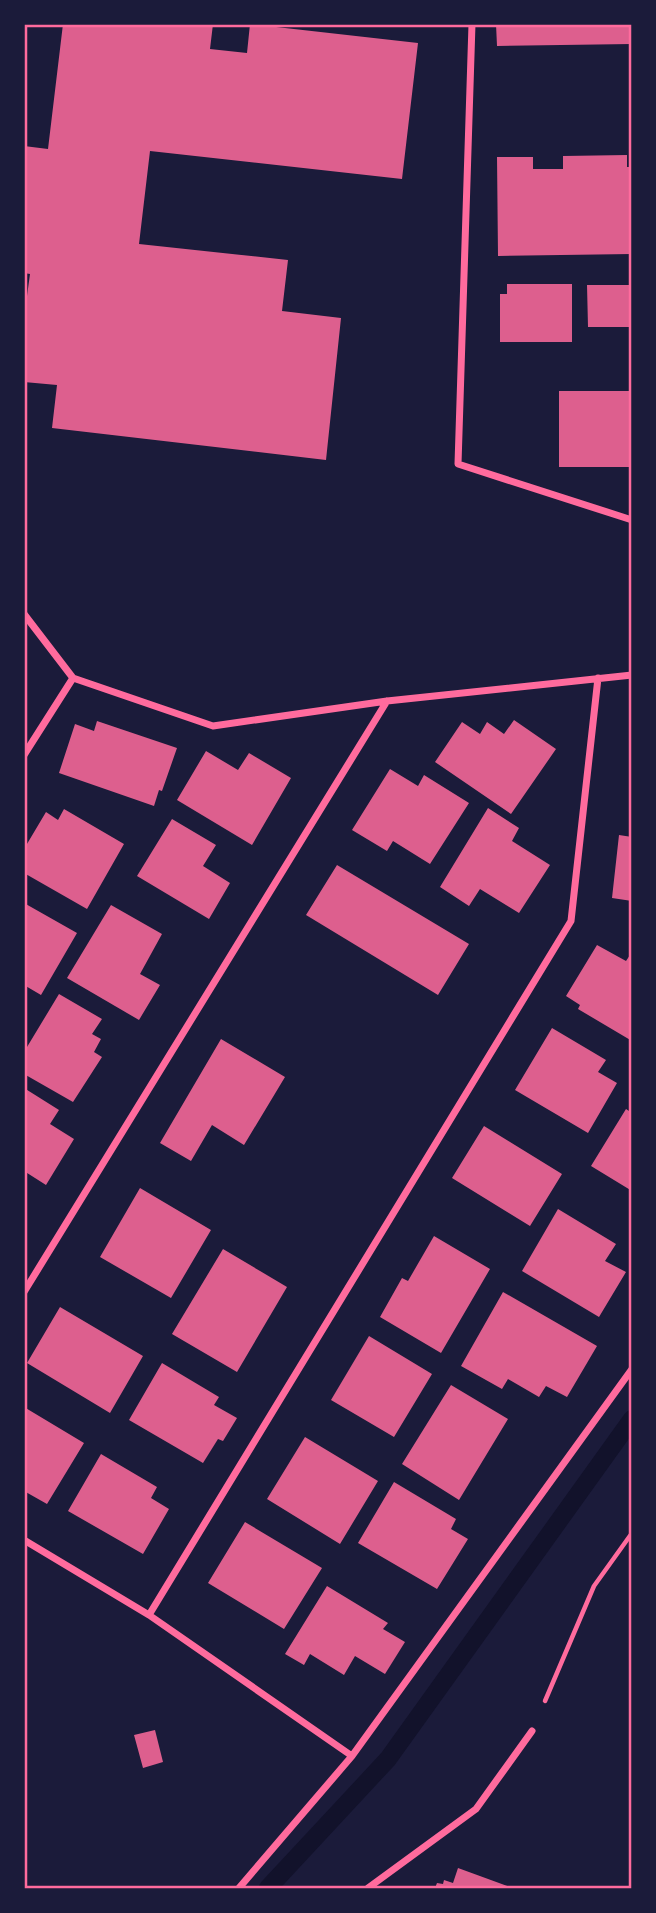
<svg xmlns="http://www.w3.org/2000/svg" width="656" height="1913" viewBox="0 0 656 1913" font-family="'Fira Sans',sans-serif">
<rect width="100%" height="100%" fill="#1b1b3a"/>
<g fill="none" stroke-linecap="round" stroke-linejoin="round">
<path stroke="#12122b" stroke-width="18" d="M268,1888L388,1759L632,1419"/>
</g>
<path fill="#dd5f8e" d="M63,24H213L210,49L247,53L250,24L418,43L402,179L150,151L139,244L288,260L282,311L341,318L326,460L52,428L57,385L24,382V318L30,274L24,273V146L48,149Z
M496,24H632V44L497,46Z
M627,155V167H632V254L498,256L497,157H533V169H563V156Z
M507,284H572V342H500V294H507Z
M587,285H632V327H588Z
M559,391H632V467H559Z
M514,720L556,749L511,814L435,762L462,722L480,734L487,722L504,734Z
M97,721L177,748L162,791L159,790L154,806L59,773L75,724L94,731Z
M206,751L238,770L249,753L291,778L252,845L177,800Z
M390,769L418,786L424,775L469,803L430,864L393,841L387,851L352,830Z
M488,808L519,828L512,841L550,865L519,913L480,889L469,906L440,887Z
M64,809L124,844L87,909L24,873V849L46,812L58,820Z
M172,819L216,845L203,866L230,883L209,919L137,876Z
M619,835L632,837V901L612,898Z
M337,865L469,944L438,995L306,915Z
M24,903L77,933L41,995L24,985Z
M111,905L162,934L140,974L160,985L139,1020L67,978Z
M597,945L626,961L632,952V1041L578,1009L580,1005L566,996Z
M59,994L102,1019L92,1034L101,1039L94,1052L102,1057L73,1102L24,1074V1052Z
M552,1028L606,1060L598,1072L617,1083L588,1133L515,1090Z
M221,1039L285,1077L244,1145L212,1125L191,1161L160,1143Z
M24,1088L59,1110L50,1124L74,1139L46,1185L24,1171Z
M626,1109L632,1113V1191L591,1166Z
M484,1126L562,1174L530,1226L452,1178Z
M140,1188L211,1230L171,1298L100,1257Z
M558,1209L616,1244L605,1261L626,1272L599,1317L522,1271Z
M434,1236L490,1269L441,1353L380,1317L402,1278L408,1281Z
M223,1249L287,1287L237,1372L172,1334Z
M503,1292L597,1346L567,1397L546,1386L539,1397L508,1379L502,1389L461,1366Z
M60,1307L143,1356L110,1413L27,1363Z
M369,1336L432,1374L394,1437L331,1400Z
M162,1363L219,1397L214,1405L237,1418L223,1441L218,1439L203,1463L129,1420Z
M451,1385L508,1419L459,1500L402,1464Z
M24,1407L84,1443L47,1504L24,1491Z
M305,1437L378,1481L340,1544L267,1499Z
M101,1454L157,1487L151,1498L169,1509L143,1554L68,1511Z
M394,1482L456,1519L451,1529L468,1539L437,1589L358,1543Z
M245,1522L322,1568L284,1629L208,1583Z
M327,1586L388,1623L383,1629L405,1642L385,1674L355,1656L344,1675L310,1654L304,1665L285,1654Z
M155,1730L163,1762L143,1768L134,1735Z
M458,1868L513,1888H435L437,1883L443,1884L444,1880L453,1883Z"/>
<g fill="none" stroke-linecap="round" stroke-linejoin="round">
<path stroke="#ff6b9d" stroke-width="4.5" d="M545,1701L594,1586L632,1533"/>
<path stroke="#ff6b9d" stroke-width="7" d="M472,24L458,464L632,520
M24,614L73,678L213,726L387,701L632,675
M24,755L73,678
M24,1292L387,701
M24,1540L149,1615L352,1756
M149,1615L571,921L598,678
M239,1888L352,1756L632,1369
M368,1888L476,1809L532,1731"/>
</g>
<rect width="656" height="1913" fill="none" stroke="#1b1b3a" stroke-width="52"/>
<rect x="26" y="26" width="604" height="1861" fill="none" stroke="#ff6b9d" stroke-width="2.5"/>
</svg>
